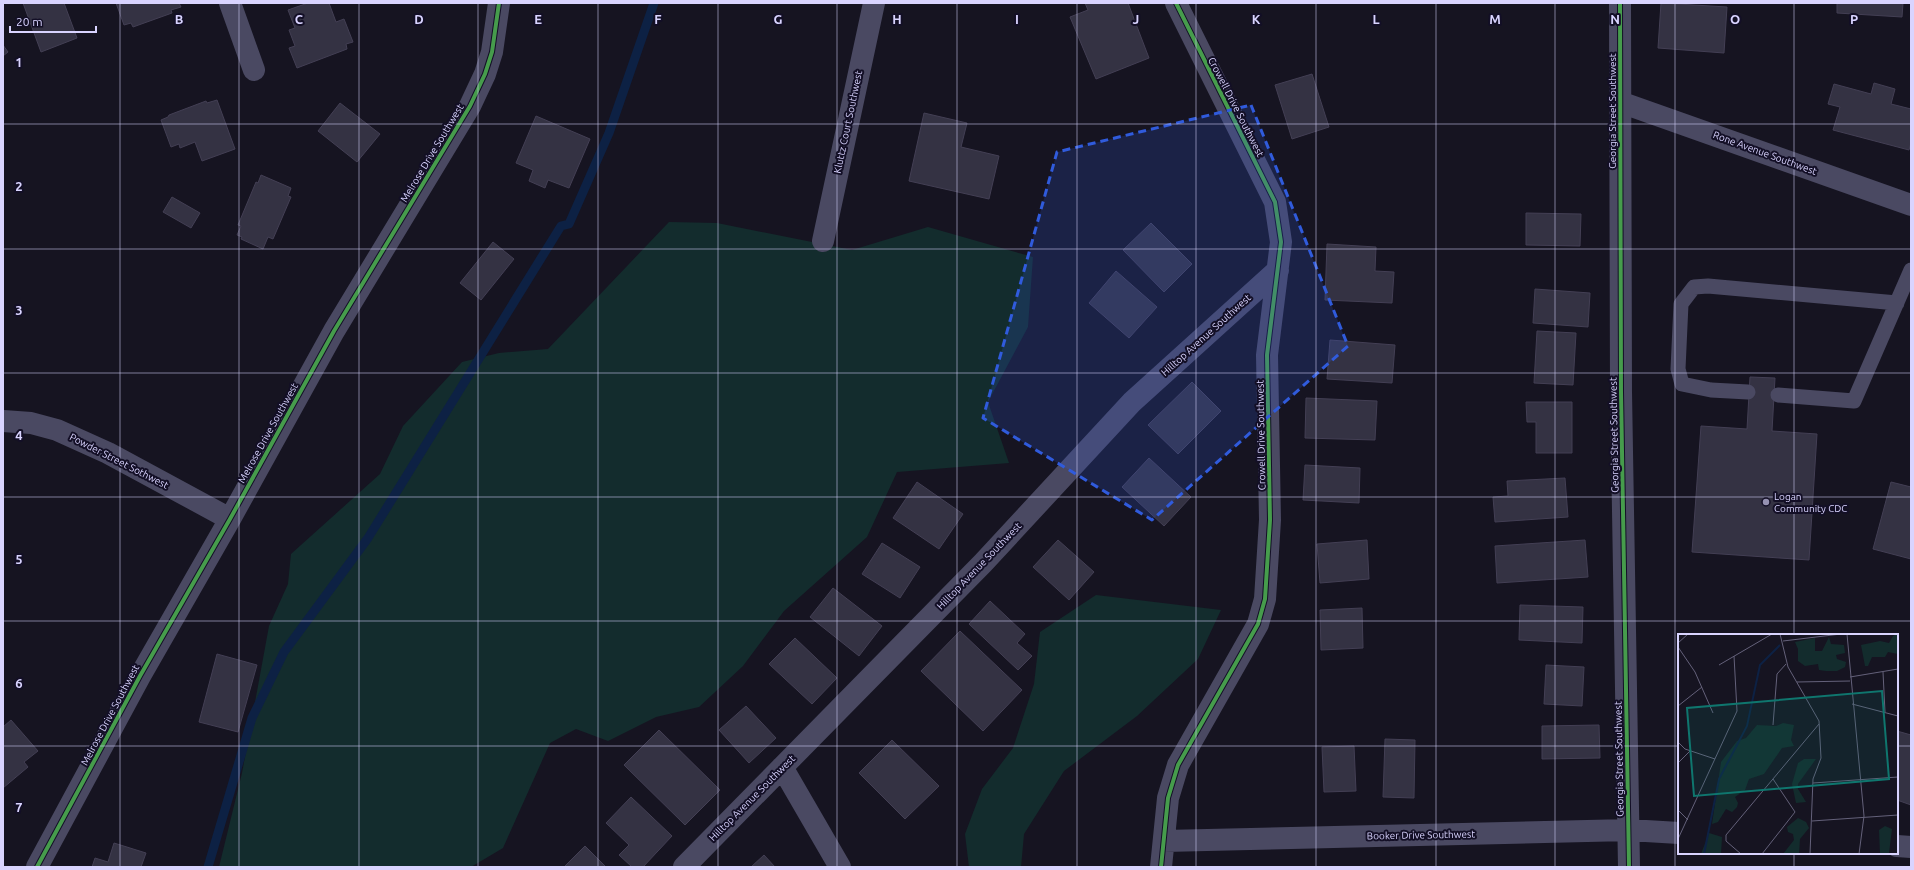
<svg xmlns="http://www.w3.org/2000/svg" width="1914" height="870" viewBox="0 0 1914 870" font-family="Ubuntu,sans-serif">
<rect width="100%" height="100%" fill="#161421"/>
<path fill="#132c2d" d="M669,222L717,223L852,250L928,227L1033,257L1028,327L988,402L1009,463L897,472L867,537L784,611L743,666L699,707L656,717L608,741L576,729L550,743L503,848L471,867H219L242,773L269,626L288,584L291,554L380,474L403,426L462,362L499,353L548,349Z
M1096,595L1221,610L1198,659L1137,716L1064,771L1024,834L1021,867H969L965,834L982,789L1013,748L1034,684L1040,632Z"/>
<g fill="none" stroke-linecap="round" stroke-linejoin="round">
<path stroke="#0d2144" stroke-width="9" d="M208,867L252,718L284,652L368,538L561,226L569,224L609,133L654,3"/>
</g>
<path fill="#343243" stroke="#433f54" d="M23,3H64L77,38L41,52Z
M116,3H179L181,7L171,10L172,13L133,27L131,23L124,25Z
M308,3H329L336,22L344,19L353,42L346,44L347,49L297,68L289,48L295,46L289,30L295,28L288,10Z
M1085,3H1128L1149,58L1096,79L1070,17L1088,10Z
M1661,3L1727,7L1724,53L1658,48Z
M1837,3H1903L1902,17L1837,13Z
M3,45L8,52L3,56Z
M1312,74L1329,127L1292,139L1275,85Z
M1874,83L1895,89L1891,104L1911,109V143L1909,150L1833,130L1840,107L1828,104L1834,84L1871,94Z
M217,100L235,149L202,161L195,142L180,148L179,144L171,147L161,120L168,117L169,115L206,101L207,103Z
M340,103L380,134L357,162L318,131Z
M924,113L967,123L961,147L999,156L989,199L909,181Z
M536,116L590,139L569,188L548,180L545,188L529,181L533,170L516,163Z
M261,175L291,188L288,196L291,197L273,239L268,237L263,249L241,239L242,237L237,235L241,226L238,225L256,182L258,183Z
M172,197L200,213L191,228L163,212Z
M1526,213L1581,214L1580,246L1526,245Z
M1151,223L1192,264L1164,292L1123,250Z
M493,242L514,259L481,300L460,283Z
M1327,244L1376,247L1375,271L1394,272L1392,303L1325,300Z
M1116,271L1157,307L1129,338L1089,303Z
M1535,289L1590,293L1588,327L1533,323Z
M1537,331L1576,333L1573,385L1534,383Z
M1330,340L1395,345L1392,383L1327,379Z
M1750,377L1775,378L1772,431L1817,434L1809,560L1692,552L1701,426L1747,429Z
M1192,382L1221,411L1178,454L1148,425Z
M1306,398L1377,401L1375,440L1305,438Z
M1526,402H1572V453H1536V422H1527Z
M1149,458L1191,497L1164,526L1122,487Z
M1305,465L1360,468L1359,503L1303,500Z
M1565,478L1568,517L1495,522L1493,497L1508,496L1507,481Z
M917,482L963,514L939,549L893,518Z
M1891,482L1911,487V559L1873,549Z
M1058,540L1094,572L1069,600L1033,567Z
M1367,540L1369,579L1320,583L1317,544Z
M1585,540L1588,577L1497,583L1495,546Z
M882,543L920,567L900,598L862,574Z
M833,588L882,626L859,656L810,617Z
M990,601L1025,634L1017,643L1032,656L1018,670L969,624Z
M1520,605L1583,607L1582,643L1519,640Z
M1362,608L1363,648L1321,650L1320,610Z
M960,631L1022,690L983,731L921,671Z
M795,638L837,678L812,704L769,664Z
M217,654L257,665L238,732L199,722Z
M1546,665L1584,667L1582,706L1544,704Z
M746,706L776,738L749,763L719,730Z
M11,720L38,751L24,762L28,767L3,788V727Z
M1599,725L1600,758L1542,759V726Z
M659,730L720,790L685,825L624,765Z
M1897,731L1911,735V805L1897,800Z
M1385,739L1415,740L1414,798L1383,797Z
M892,740L939,786L905,819L859,773Z
M1354,746L1356,791L1324,792L1322,747Z
M631,797L672,836L643,867H632L619,855L629,845L606,823Z
M114,843L146,853L141,867H92L95,858L108,862Z
M585,846L606,867H564Z
M764,855L775,867H751Z"/>
<g fill="none" stroke-linecap="round" stroke-linejoin="round">
<path stroke="#4a4962" stroke-width="15" d="M1748,392L1711,390L1682,384L1678,369L1681,304L1694,287L1708,286L1897,303
M1778,395L1854,401L1911,270"/>
<path stroke="#4a4962" stroke-width="22" d="M230,3L254,70
M1620,3L1621,392L1629,867
M1620,102L1911,205
M823,241L874,3
M3,421L31,423L57,430L108,453L230,519
M782,767L840,867
M1164,841L1629,830L1679,833
M1897,846L1911,847
M37,867L140,676L230,519L334,331L470,106L485,74L492,52L499,3
M684,867L983,563L1132,402L1278,270
M1161,867L1168,798L1178,765L1258,624L1265,599L1270,520L1267,355L1281,242L1275,202L1176,3"/>
<defs>
<path id="cycleway" d="M1620,3L1621,392L1629,867
M37,867L140,676L230,519L334,331L470,106L485,74L492,52L499,3
M1161,867L1168,798L1178,765L1258,624L1265,599L1270,520L1267,355L1281,242L1275,202L1176,3"/>
</defs>
<use href="#cycleway" stroke="#130f26" stroke-width="6"/>
<use href="#cycleway" stroke="#469c4c" stroke-width="4"/>
</g>
<path fill="#305bdc" fill-opacity="0.2" stroke="#305bdc" stroke-width="3" stroke-dasharray="8 5" stroke-linejoin="round" d="M1251,105L1348,346L1152,520L983,418L1057,152Z"/>
<path fill="none" stroke="#d9d4ff" stroke-width="1" stroke-opacity="0.55" d="M120,3V867M239,3V867M359,3V867M478,3V867M598,3V867M718,3V867M837,3V867M957,3V867M1077,3V867M1196,3V867M1316,3V867M1436,3V867M1555,3V867M1675,3V867M1794,3V635M3,124H1911M3,249H1911M3,373H1911M3,497H1911M3,621H1911M3,746H1679M1897,746H1911M1794,853V867"/>
<circle fill="#9591b1" stroke="#130f26" stroke-width="1.5" cx="1766" cy="502" r="4"/>
<g text-anchor="middle" dominant-baseline="central" stroke-width="4" stroke-linejoin="round" paint-order="stroke">
<g font-size="10" fill="#d9d4ff" stroke="#130f26">
<text transform="translate(1236 107) rotate(63)">Crowell Drive Southwest</text>
<text transform="translate(1612 111) rotate(-90)">Georgia Street Southwest</text>
<text transform="translate(848 122) rotate(-78)">Kluttz Court Southwest</text>
<text transform="translate(432 153) rotate(-59)">Melrose Drive Southwest</text>
<text transform="translate(1765 153) rotate(20)">Rone Avenue Southwest</text>
<text transform="translate(1206 335) rotate(-42)">Hilltop Avenue Southwest</text>
<text transform="translate(268 433) rotate(-61)">Melrose Drive Southwest</text>
<text transform="translate(1261 435) rotate(-91)">Crowell Drive Southwest</text>
<text transform="translate(1614 435) rotate(-91)">Georgia Street Southwest</text>
<text transform="translate(119 461) rotate(27)">Powder Street Sothwest</text>
<text transform="translate(979 566) rotate(-46)">Hilltop Avenue Southwest</text>
<text transform="translate(110 715) rotate(-62)">Melrose Drive Southwest</text>
<text transform="translate(1619 759) rotate(-91)">Georgia Street Southwest</text>
<text transform="translate(752 798) rotate(-45)">Hilltop Avenue Southwest</text>
<text transform="translate(1421 835) rotate(-1)">Booker Drive Southwest</text>
</g>
<g font-size="10" fill="#d9d4ff" stroke="#130f26" text-anchor="start">
<text x="1774" y="496">Logan<tspan x="1774" dy="12">Community CDC</tspan></text>
</g>
</g>
<g transform="translate(1678 634)">
<rect width="220" height="220" fill="#161421"/>
<path d="M220,0V20L210,18L207,23H194L190,32H187L183,11L202,7L211,9L215,2ZM151,3L153,10L166,11L167,19L158,21L159,25L168,28L167,33L159,37H148L141,36L140,30L127,32L120,27V15L117,8L137,4V17H144ZM105,89L116,91L113,106L116,112L104,114L86,140L71,145L67,156L57,163L60,169L59,173L54,178L48,175L40,188L34,190L43,128L59,107L68,104L79,91L98,92ZM126,125H138L120,150V155L128,168L118,169L114,150L120,129ZM120,184L128,188L131,194L122,205L121,220H105L116,206L115,200L110,198L109,193ZM207,192L214,195L211,219L202,220L201,196ZM31,199L44,203L43,220H23Z" fill="#132c2d"/>
<path fill="none" stroke="#0d2144" stroke-width="2" d="M26,220L41,145L69,92L82,31L102,11"/>
<path fill="none" stroke="#64617a" stroke-width="1" d="M102,0L110,33L141,87L143,124L135,145L132,220M169,0L186,182L181,220M105,7L163,0M0,9L10,0M0,13L17,38L35,79M41,31L94,0M205,38L207,78M172,43L220,35M119,48L172,47M174,70L220,82M0,72L24,53M95,91L99,40L108,30M0,108L7,115L37,125M0,129L12,117M135,149L220,143M0,176L10,186M134,187L220,181M0,205L59,77L56,22M63,220L48,207V201L141,90M84,220L117,178L95,145"/>
<path fill="#0f766e" fill-opacity="0.15" stroke="#0f766e" stroke-width="2" d="M204,57L211,145L16,162L9,74Z"/>
<rect width="220" height="220" fill="none" stroke="#d9d4ff" stroke-width="2"/>
</g>
<g font-size="13" text-anchor="middle" font-weight="bold" fill="#d9d4ff" stroke="#130f26" stroke-width="4" stroke-linejoin="round" paint-order="stroke">
<text x="179" y="24">B</text>
<text x="299" y="24">C</text>
<text x="419" y="24">D</text>
<text x="538" y="24">E</text>
<text x="658" y="24">F</text>
<text x="778" y="24">G</text>
<text x="897" y="24">H</text>
<text x="1017" y="24">I</text>
<text x="1136" y="24">J</text>
<text x="1256" y="24">K</text>
<text x="1376" y="24">L</text>
<text x="1495" y="24">M</text>
<text x="1615" y="24">N</text>
<text x="1735" y="24">O</text>
<text x="1854" y="24">P</text>
<text x="19" y="67">1</text>
<text x="19" y="191">2</text>
<text x="19" y="315">3</text>
<text x="19" y="440">4</text>
<text x="19" y="564">5</text>
<text x="19" y="688">6</text>
<text x="19" y="812">7</text>
</g>
<rect width="1914" height="870" fill="none" stroke="#d9d4ff" stroke-width="8"/>
<path d="M10 26v6h86v-6" fill="none" stroke="#d9d4ff" stroke-width="2"/>
<text x="16" y="26" font-size="12" fill="#d9d4ff" stroke="#130f26" stroke-width="3" paint-order="stroke">20 m</text>
</svg>
